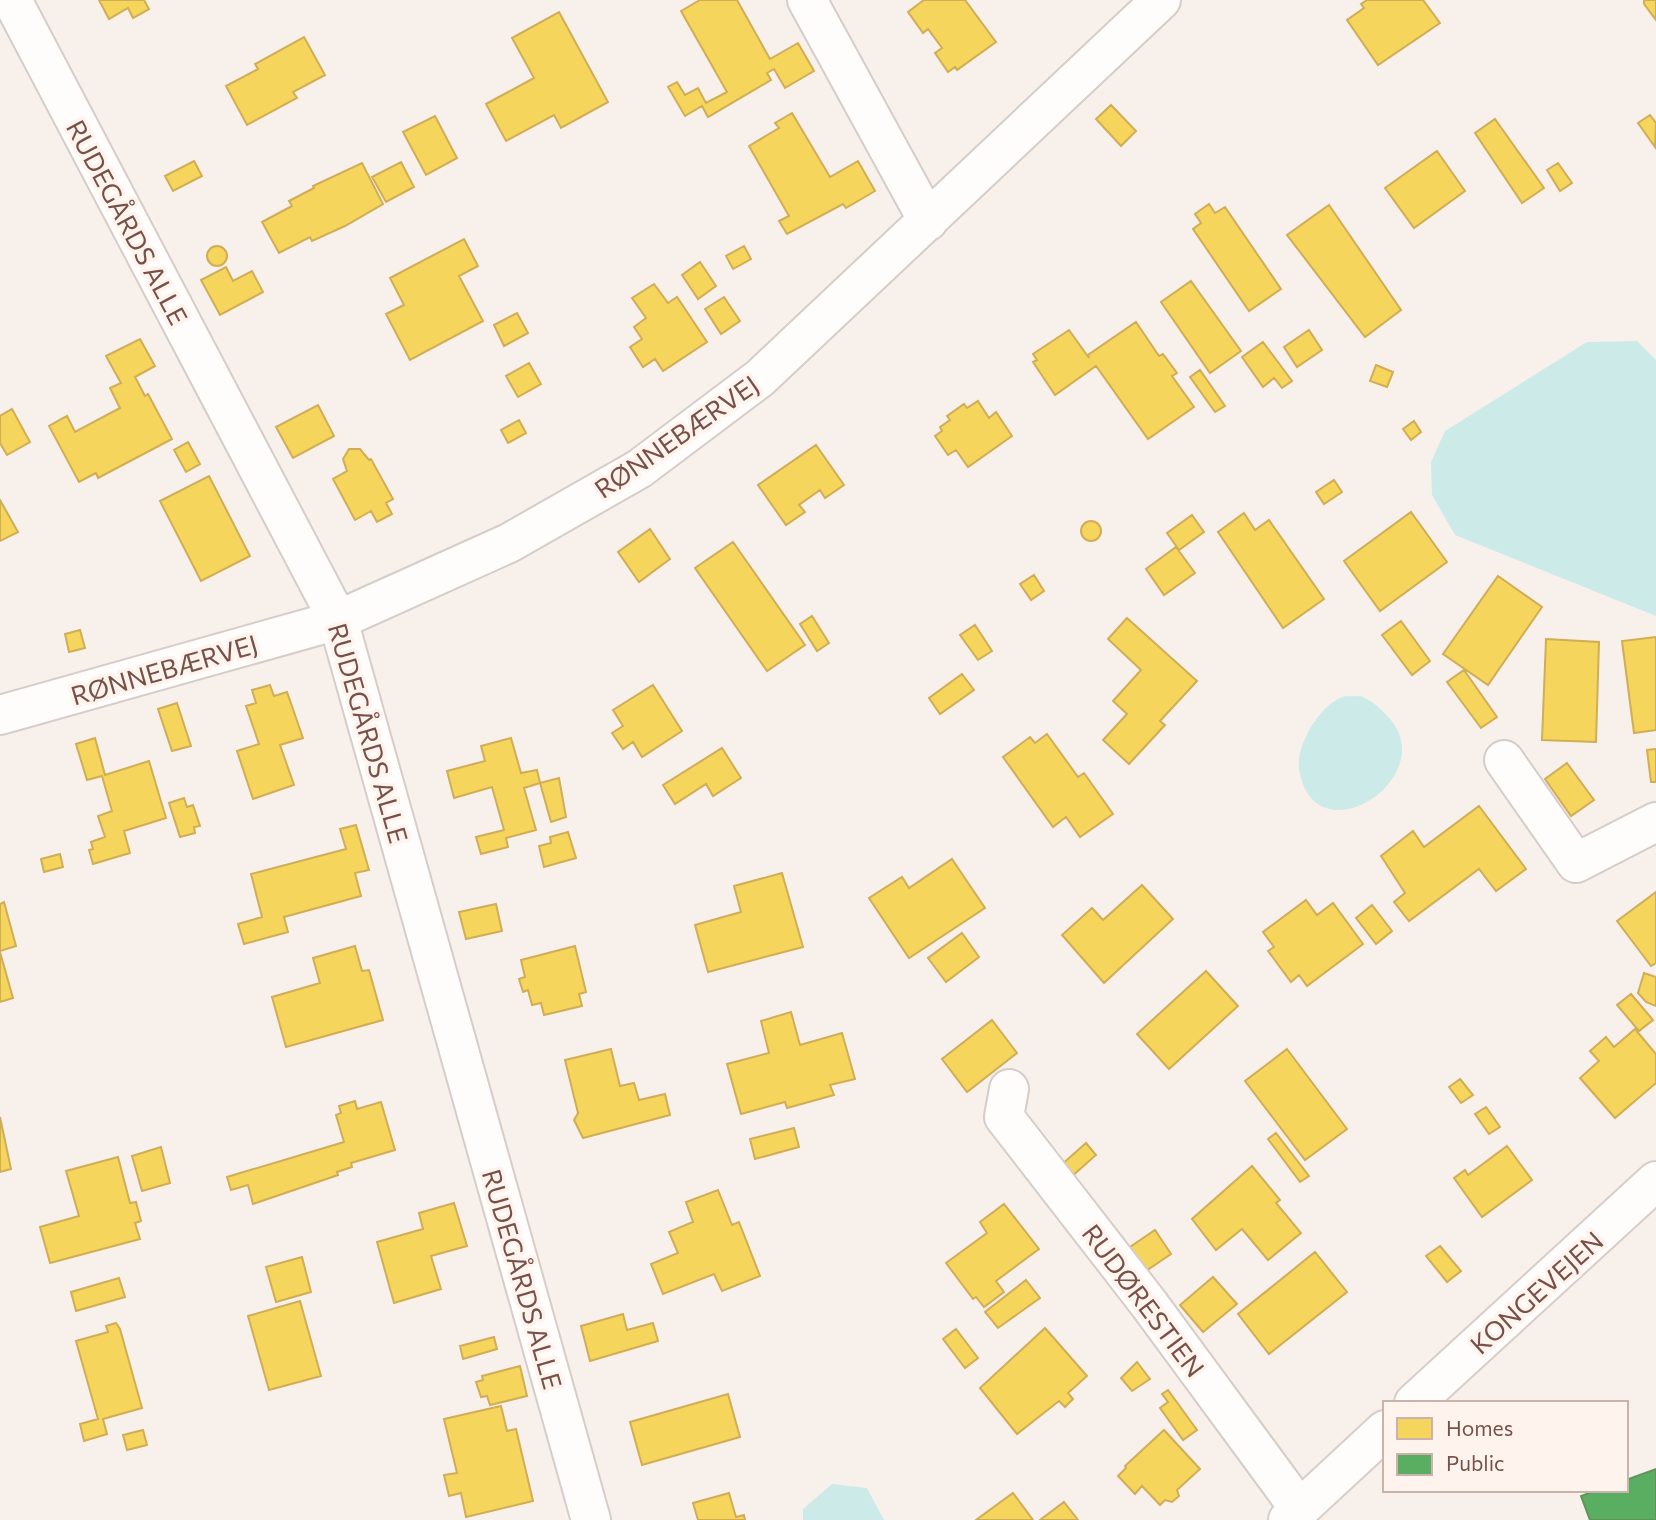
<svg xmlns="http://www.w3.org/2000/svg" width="1656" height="1520" viewBox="0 0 1656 1520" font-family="Commissioner,sans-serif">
<rect width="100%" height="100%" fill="#f8f1eb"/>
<path fill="#cceae7" d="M1637,341L1656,360V616L1455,535L1432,495L1431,462L1445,431L1587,342Z
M1361,696C1374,702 1381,709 1390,719C1441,778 1314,861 1299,769C1296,746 1318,708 1340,698C1345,695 1355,697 1361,696Z
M832,1484L867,1488L884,1520H803V1509Z"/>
<path fill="#f6d55c" stroke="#d0ad56" stroke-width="2" d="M99,0H144L149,9L133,18L128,8L109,19Z
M700,0H737L770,59L798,43L814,71L785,88L774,69L767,73L771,80L708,117L702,106L685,116L668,87L677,82L685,95L698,88L706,103L727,92L681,11Z
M924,0H965L996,42L957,70L955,67L948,72L935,53L942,48L928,29L923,33L908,12Z
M1367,0H1423L1440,23L1378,65L1347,20L1364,8L1361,4Z
M1644,0H1656V20L1644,4Z
M559,12L608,102L561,128L554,115L506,141L486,104L534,78L512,38Z
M304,37L325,75L293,92L297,98L247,125L226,86L258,69L255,64Z
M1111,105L1136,131L1121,146L1096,119Z
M792,113L830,177L858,161L875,191L846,208L843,204L787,234L779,221L789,216L749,146L779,128L775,123Z
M1650,115L1656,123L1655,147L1638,123Z
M435,116L457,158L426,175L403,132Z
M1495,119L1544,188L1522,203L1475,133Z
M1437,151L1465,191L1414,228L1385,188Z
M194,161L202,176L173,191L165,176Z
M401,162L414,187L386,202L372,177Z
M362,163L383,204L345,226L312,241L310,237L279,253L262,222L292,206L289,201L314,188L313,186Z
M1558,163L1572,183L1560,191L1547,170Z
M1209,204L1215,213L1225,207L1281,289L1249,311L1193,229L1201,223L1195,214Z
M1329,205L1401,310L1365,337L1287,235Z
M464,239L478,266L459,276L483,321L410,360L386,314L404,305L390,278Z
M207 256a10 10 0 1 1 20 0a10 10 0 1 1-20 0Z
M744,246L751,259L733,269L726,256Z
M700,262L716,286L698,299L682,275Z
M226,267L233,281L252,271L263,292L220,315L201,280Z
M1191,281L1241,351L1210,373L1161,302Z
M654,284L668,303L677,297L707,342L663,371L655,359L643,367L630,347L642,339L634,327L646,318L632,298Z
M724,297L740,321L721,334L705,309Z
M517,313L528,333L504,346L494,325Z
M1136,322L1159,356L1163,354L1177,373L1172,376L1194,407L1148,439L1096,366L1055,395L1033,362L1037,360L1033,354L1069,330L1089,358L1088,355Z
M1309,330L1322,350L1297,367L1284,347Z
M140,339L155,366L135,377L145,396L148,394L172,439L98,478L96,473L79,482L49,426L67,416L75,432L120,408L110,388L121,383L106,356Z
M1263,342L1292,381L1282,388L1274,378L1263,387L1242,357Z
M529,363L541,384L518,397L506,376Z
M1376,365L1393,372L1387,387L1370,381Z
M1200,370L1225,406L1215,412L1190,377Z
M978,401L989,418L996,412L1012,436L968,467L956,450L948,455L935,436L942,431L940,427L950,420L947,416L964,404L967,408Z
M318,405L334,436L293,458L276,427Z
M12,409L30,442L7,455L0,443V416Z
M519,420L526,433L508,443L501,430Z
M1414,421L1421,432L1411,440L1403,429Z
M188,442L200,464L186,472L174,450Z
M816,445L844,485L825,498L820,490L799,505L805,512L786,525L758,485Z
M349,449H360L369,460L371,459L393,499L386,503L392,514L377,522L371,511L355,520L333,479L347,471L343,459Z
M209,476L250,556L201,581L160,501Z
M1334,480L1342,492L1324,504L1316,492Z
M0,500L18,532L0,541Z
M1411,512L1447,562L1380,611L1344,561Z
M1244,513L1255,530L1269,520L1324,599L1283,628L1218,532Z
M1192,515L1204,532L1179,550L1167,533Z
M1081 531a10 10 0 1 1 20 0a10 10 0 1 1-20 0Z
M650,529L670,559L639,582L618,552Z
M733,542L805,645L767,671L695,568Z
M1176,547L1195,573L1164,595L1146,569Z
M1034,575L1044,591L1031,600L1020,584Z
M1498,576L1542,607L1488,685L1443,654Z
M812,616L829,643L817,651L800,624Z
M1127,618L1197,681L1160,721L1165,725L1129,764L1103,740L1127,714L1113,701L1141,670L1108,639Z
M1401,621L1430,661L1412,675L1382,635Z
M975,625L992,651L978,660L960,635Z
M80,630L85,648L69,652L65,634Z
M1656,637V730L1634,733L1622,641Z
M1546,639L1599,642L1596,742L1542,740Z
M1464,670L1497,717L1481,728L1447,682Z
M962,674L974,690L940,714L929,698Z
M270,685L274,696L287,692L303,738L280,745L294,785L253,799L237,751L259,744L246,706L256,703L252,690Z
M653,685L682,731L642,757L633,742L623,749L612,733L623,726L613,710Z
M177,703L191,746L172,751L158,709Z
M1047,734L1078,777L1084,773L1113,814L1080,837L1066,817L1053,827L1003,757L1030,737L1035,743Z
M95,738L105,775L149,761L166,818L124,831L130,853L93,864L89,850L93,849L91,842L105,837L98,816L112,811L102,776L87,780L76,744Z
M511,738L521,773L537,770L540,783L524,788L536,830L506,838L508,847L481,854L476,837L504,830L492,787L454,798L447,771L485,761L481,746Z
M722,748L741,778L713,796L706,784L675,804L663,785Z
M1656,749V782H1651L1647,750Z
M1567,763L1594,800L1571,816L1545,779Z
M559,778L566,817L551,822L540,783Z
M184,798L187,807L193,805L200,826L194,827L195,833L180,837L169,803Z
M1479,806L1526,869L1496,891L1479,869L1409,921L1394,902L1405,893L1381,856L1413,831L1424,847Z
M356,825L369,870L355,873L361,896L284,917L288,932L244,944L238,924L262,917L251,874L346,849L340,829Z
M568,832L576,858L544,867L539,846L551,843L550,837Z
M60,854L63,867L44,872L41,859Z
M952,859L985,908L909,958L869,898L902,877L909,888Z
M782,873L803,947L708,972L695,925L741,912L734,886Z
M1142,885L1173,919L1104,983L1062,935L1092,908L1103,920Z
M1656,892V963L1651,966L1617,921Z
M1306,900L1317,915L1333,903L1363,944L1307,986L1299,975L1291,982L1268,951L1274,947L1263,932Z
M4,902L16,946L0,951V904Z
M496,904L502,931L466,939L459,912Z
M1372,905L1392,931L1376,944L1356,918Z
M962,933L979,957L946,982L928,958Z
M355,946L362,971L369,970L383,1020L286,1047L272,997L320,983L313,958Z
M575,946L586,992L579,994L582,1006L544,1015L541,1003L532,1005L528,990L523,992L519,979L525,977L521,960Z
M0,952L13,998L0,1002Z
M1206,971L1238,1006L1169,1069L1137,1034Z
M1644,973L1656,977V1006L1646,1002L1638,993Z
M1631,994L1653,1020L1639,1031L1617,1005Z
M791,1012L800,1045L842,1033L855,1079L830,1085L834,1095L787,1108L785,1102L741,1114L727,1064L769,1053L761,1021Z
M992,1020L1017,1053L967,1092L942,1059Z
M1635,1029L1656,1054V1083L1615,1118L1580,1078L1599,1061L1590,1051L1606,1037L1614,1047Z
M611,1049L620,1086L634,1083L639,1100L665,1094L670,1115L583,1138L574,1120L578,1113L565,1060Z
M1287,1049L1347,1129L1305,1160L1245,1081Z
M1460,1079L1473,1095L1461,1103L1449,1087Z
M355,1101L357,1109L381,1102L395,1150L351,1163L352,1167L337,1172L338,1175L253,1204L248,1185L231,1190L227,1177L344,1142L336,1115L341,1113L339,1106Z
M1486,1107L1500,1127L1489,1134L1475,1114Z
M0,1117L11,1169L0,1172Z
M794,1128L799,1147L755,1159L750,1139Z
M1276,1133L1309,1176L1300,1182L1268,1139Z
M1086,1143L1096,1155L1070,1178L1060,1166Z
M1507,1146L1532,1180L1482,1217L1454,1178L1465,1170L1468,1175Z
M161,1147L170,1183L142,1191L132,1156Z
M118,1157L130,1203L136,1202L141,1221L135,1223L140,1239L50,1263L40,1227L79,1216L66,1171Z
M1252,1166L1280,1200L1276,1203L1301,1233L1268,1260L1242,1229L1216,1250L1192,1219Z
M718,1190L732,1225L739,1222L760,1276L722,1291L714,1274L663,1294L651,1264L678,1253L669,1232L693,1222L686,1202Z
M454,1203L467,1246L431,1256L441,1289L394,1303L377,1242L423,1229L419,1213Z
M1004,1204L1039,1249L996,1281L1004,1292L984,1307L976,1297L973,1299L946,1263L987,1233L980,1222Z
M1155,1230L1171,1254L1143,1273L1127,1249Z
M1440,1246L1461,1271L1447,1282L1426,1256Z
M1315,1252L1347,1292L1269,1354L1238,1314Z
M302,1257L311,1292L276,1302L266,1267Z
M1213,1277L1237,1304L1203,1332L1180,1305Z
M119,1278L125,1297L76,1311L71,1292Z
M1026,1280L1040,1298L998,1328L985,1312Z
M300,1301L321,1376L269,1390L248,1316Z
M623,1314L627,1330L653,1323L658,1341L590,1361L581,1326Z
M116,1323L120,1329L142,1408L103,1419L107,1434L84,1441L80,1424L98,1419L76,1341L108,1332L106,1326Z
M1045,1328L1087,1376L1068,1393L1073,1399L1065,1407L1059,1401L1017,1434L980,1388Z
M956,1329L978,1358L965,1368L943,1339Z
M494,1337L497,1349L463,1359L460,1346Z
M1137,1362L1150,1379L1132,1391L1121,1378Z
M520,1366L527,1396L490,1405L487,1396L481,1397L476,1382L483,1380L482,1376Z
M1168,1390L1197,1430L1183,1440L1160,1408L1168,1402L1162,1394Z
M728,1394L740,1437L642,1465L630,1422Z
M501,1406L507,1431L516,1429L533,1501L466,1517L461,1493L449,1496L444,1475L457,1473L444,1419Z
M143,1430L147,1445L127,1450L123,1435Z
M1164,1430L1200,1469L1177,1490L1179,1496L1172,1502L1165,1500L1160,1505L1142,1486L1135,1494L1118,1476L1126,1468L1125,1466Z
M729,1493L736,1517L744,1515L745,1520H698L693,1503Z
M1013,1493L1033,1520H976Z
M1064,1502L1078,1520H1040Z"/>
<path fill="#5aae61" stroke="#63925a" stroke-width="2" d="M1656,1469V1520H1590L1581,1496L1597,1490H1626V1480Z"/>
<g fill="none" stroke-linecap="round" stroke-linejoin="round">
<defs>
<path id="street" d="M12,0L338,620L591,1520
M807,0L928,221
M0,715L338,620L509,543L639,469L760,378L1161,0
M1504,760L1576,863L1656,822
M1009,1089L1004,1117L1149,1304L1299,1508"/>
<path id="secondary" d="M1414,1403L1656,1181
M1288,1520L1385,1430"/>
</defs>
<use href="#street" stroke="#d6ccc8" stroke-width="42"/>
<use href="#secondary" stroke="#d8cdc9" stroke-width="42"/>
<use href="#street" stroke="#fefdfc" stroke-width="38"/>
<use href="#secondary" stroke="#fefdfc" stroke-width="38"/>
</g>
<g text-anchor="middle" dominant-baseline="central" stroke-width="7" stroke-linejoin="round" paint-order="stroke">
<g font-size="26" fill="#775149" stroke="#fff4ed">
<text transform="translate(128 222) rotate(62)">RUDEGÅRDS ALLE</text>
<text transform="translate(676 436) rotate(-35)">RØNNEBÆRVEJ</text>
<text transform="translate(164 669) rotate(-16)">RØNNEBÆRVEJ</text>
<text transform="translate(369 733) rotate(74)">RUDEGÅRDS ALLE</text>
<text transform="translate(523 1279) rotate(74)">RUDEGÅRDS ALLE</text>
<text transform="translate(1536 1292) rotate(-42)">KONGEVEJEN</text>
<text transform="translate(1144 1300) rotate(53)">RUDØRESTIEN</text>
</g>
</g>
<rect x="1383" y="1401" width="245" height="91" fill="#fff4ed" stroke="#c9b3ab" stroke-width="2"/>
<rect x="1397" y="1418" width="35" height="21" fill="#f6d55c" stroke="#c9b3ab" stroke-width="2"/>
<text x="1446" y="1436" font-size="21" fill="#775149">Homes</text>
<rect x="1397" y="1454" width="35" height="21" fill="#5aae61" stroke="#c9b3ab" stroke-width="2"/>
<text x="1446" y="1471" font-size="21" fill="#775149">Public</text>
</svg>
